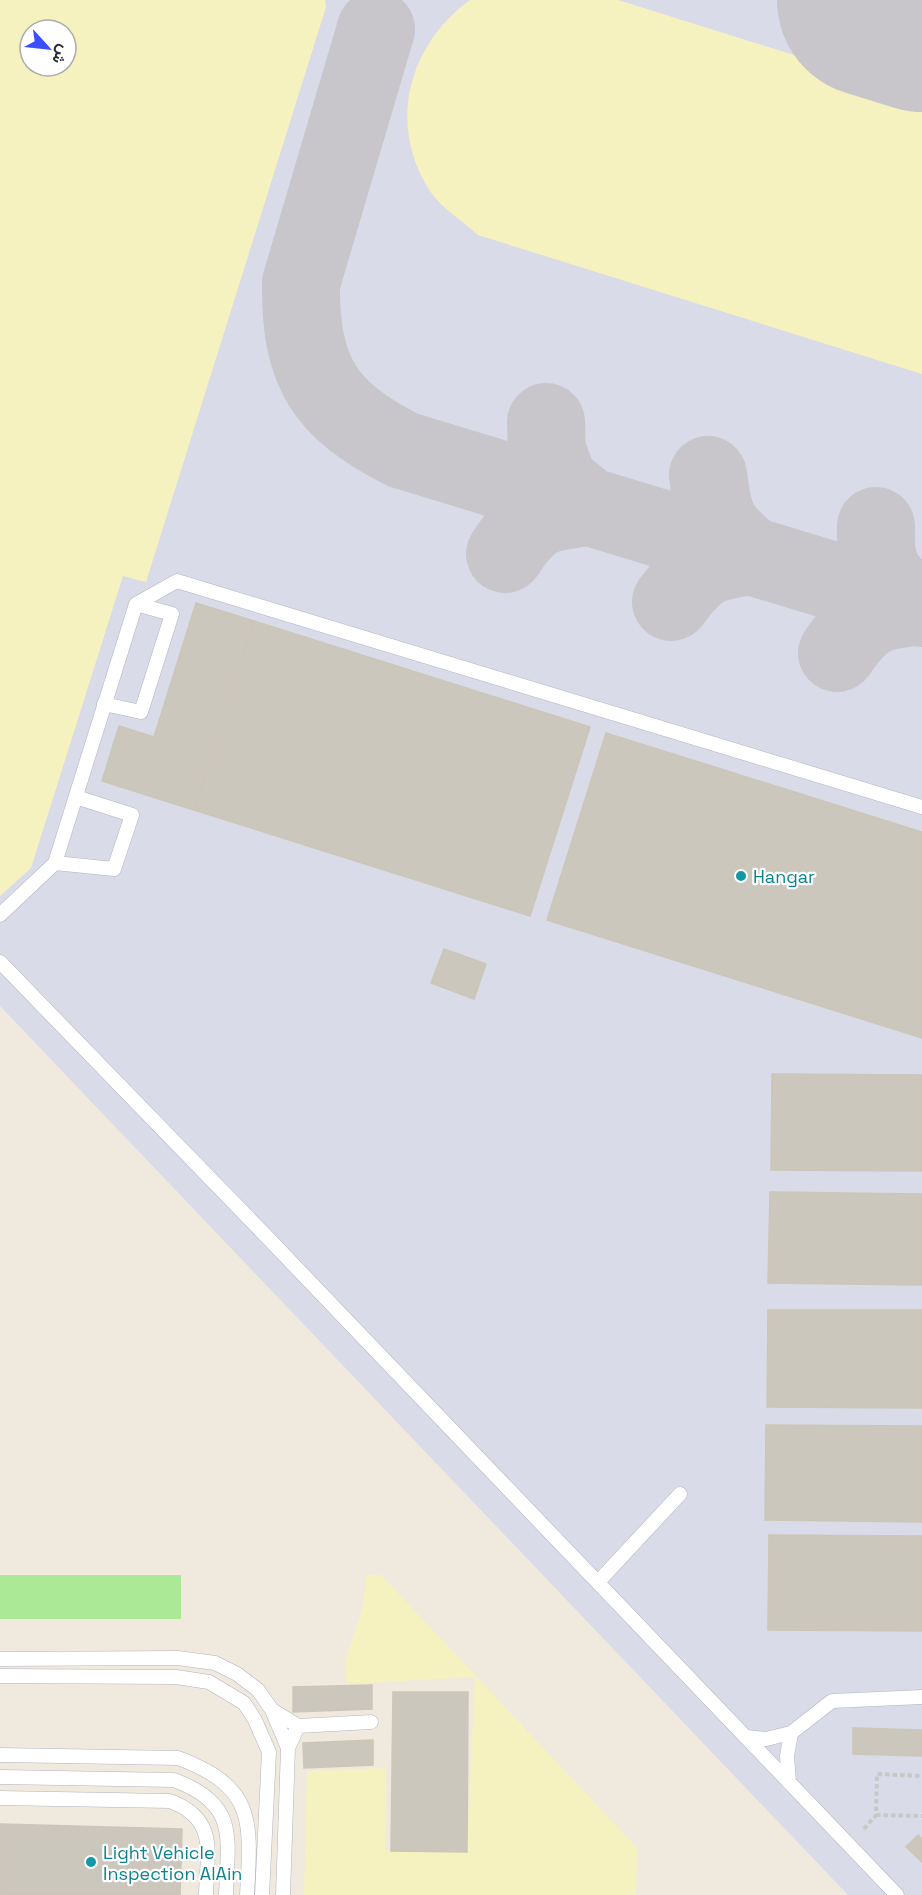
<svg xmlns="http://www.w3.org/2000/svg" width="922" height="1895" viewBox="0 0 922 1895" font-family="'Space Grotesk',Vazirmatn,sans-serif">
<rect width="100%" height="100%" fill="#efe9de"/>
<path fill="#d9dbe8" fill-rule="evenodd" d="M0,0H922V1895H848L0,1006ZM30,30H66V66H30Z"/>
<path fill="#ace997" d="M0,1575H181V1619H0Z"/>
<path fill="#f6f2bf" fill-rule="evenodd" d="M0,0H325L326,7L146,582L123,576L31,868L0,896ZM30,30H66V66H30Z
M470,0H618L922,95V374L478,235C464,222 441,208 430,191C387,125 408,45 470,0Z
M366,1575H381L637,1848L636,1895H304L307,1771L386,1768L385,1850L467,1851L475,1677L347,1684L345,1662L363,1608Z"/>
<g fill="none" stroke-linecap="round" stroke-linejoin="round">
<path stroke="#c8c5cb" stroke-width="78" d="M376,29L301,283C300,372 324,410 403,450L922,608
M505,554C532,513 543,513 589,507L559,483L547,451L546,422
M671,602C698,566 707,562 751,556C716,527 714,520 708,475
M837,653C862,617 873,611 916,607C884,579 874,571 876,526"/>
<path stroke="#c8c5cb" stroke-width="194" d="M874,0L922,15"/>
</g>
<path fill="#cbc7bc" stroke="#cbc6b7" stroke-width="1.5" d="M196,603L254,621L194,810L102,781L119,726L154,737Z
M254,621L590,727L530,916L194,810Z
M606,733L922,832V1038L547,920Z
M444,949L486,964L474,999L431,983Z
M772,1074L922,1075V1171L771,1170Z
M770,1192L922,1194V1285L768,1283Z
M768,1310H922V1408L767,1407Z
M766,1425L922,1426V1522L765,1520Z
M769,1535L922,1536V1631L768,1630Z
M372,1685V1709L293,1712V1687Z
M393,1692H468L467,1852L391,1851Z
M853,1728L922,1730V1756L853,1754Z
M373,1740V1765L304,1768L303,1743Z
M0,1824L182,1829L180,1895H0Z
M918,1835L922,1839V1862L906,1847Z"/>
<g fill="none" stroke-linecap="round" stroke-linejoin="round">
<defs>
<path id="lane" d="M104,704L141,712L172,614L136,604
M55,863L114,869L132,815L76,797
M0,915L55,863L136,604L177,581L922,807
M0,962L267,1237L897,1895
M598,1582L680,1494
M0,1659L178,1658L215,1663L237,1674L258,1690L272,1710L288,1748L283,1895
M0,1676L176,1677L209,1682L244,1703L255,1720L269,1752L262,1895
M272,1710L298,1726L288,1748
M298,1726L371,1722
M791,1733L832,1701L922,1697
M746,1737L766,1739L791,1733L787,1756L789,1782
M0,1755L178,1758C256,1787 251,1822 247,1895
M0,1777L174,1780C238,1804 228,1836 226,1895
M0,1798L170,1801C218,1819 207,1852 206,1895"/>
</defs>
<use href="#lane" stroke="#b2b3c1" stroke-width="15"/>
<path stroke="#c8c8c8" stroke-width="4" stroke-dasharray="4.5 3" stroke-linecap="butt" d="M876,1815L922,1816
M864,1829L876,1815L877,1774L922,1776"/>
<use href="#lane" stroke="#fff" stroke-width="14"/>
</g>
<g fill="#0f9aa8" stroke="#fff" stroke-width="2">
<circle cx="741" cy="876" r="6"/>
<circle cx="91" cy="1862" r="6"/>
</g>
<g text-anchor="middle" dominant-baseline="central" stroke-width="4.5" stroke-linejoin="round" paint-order="stroke">
<g font-size="18" fill="#0d838f" stroke="#fff" text-anchor="start">
<text x="753" y="876">Hangar</text>
<text x="103" y="1852">Light Vehicle<tspan x="103" dy="21">Inspection AlAin</tspan></text>
</g>
</g>
<g transform="translate(48 48) rotate(117)"><circle r="28" fill="#ffffff" stroke="#ababab" stroke-width="1.5"/>
<path d="M0-4.5L10 22L0 15L-10 22Z" fill="#3b4fff"/>
<text y="-9" font-size="16" font-weight="bold" text-anchor="middle" fill="#2d2d2d">ش</text>
</g>
</svg>
